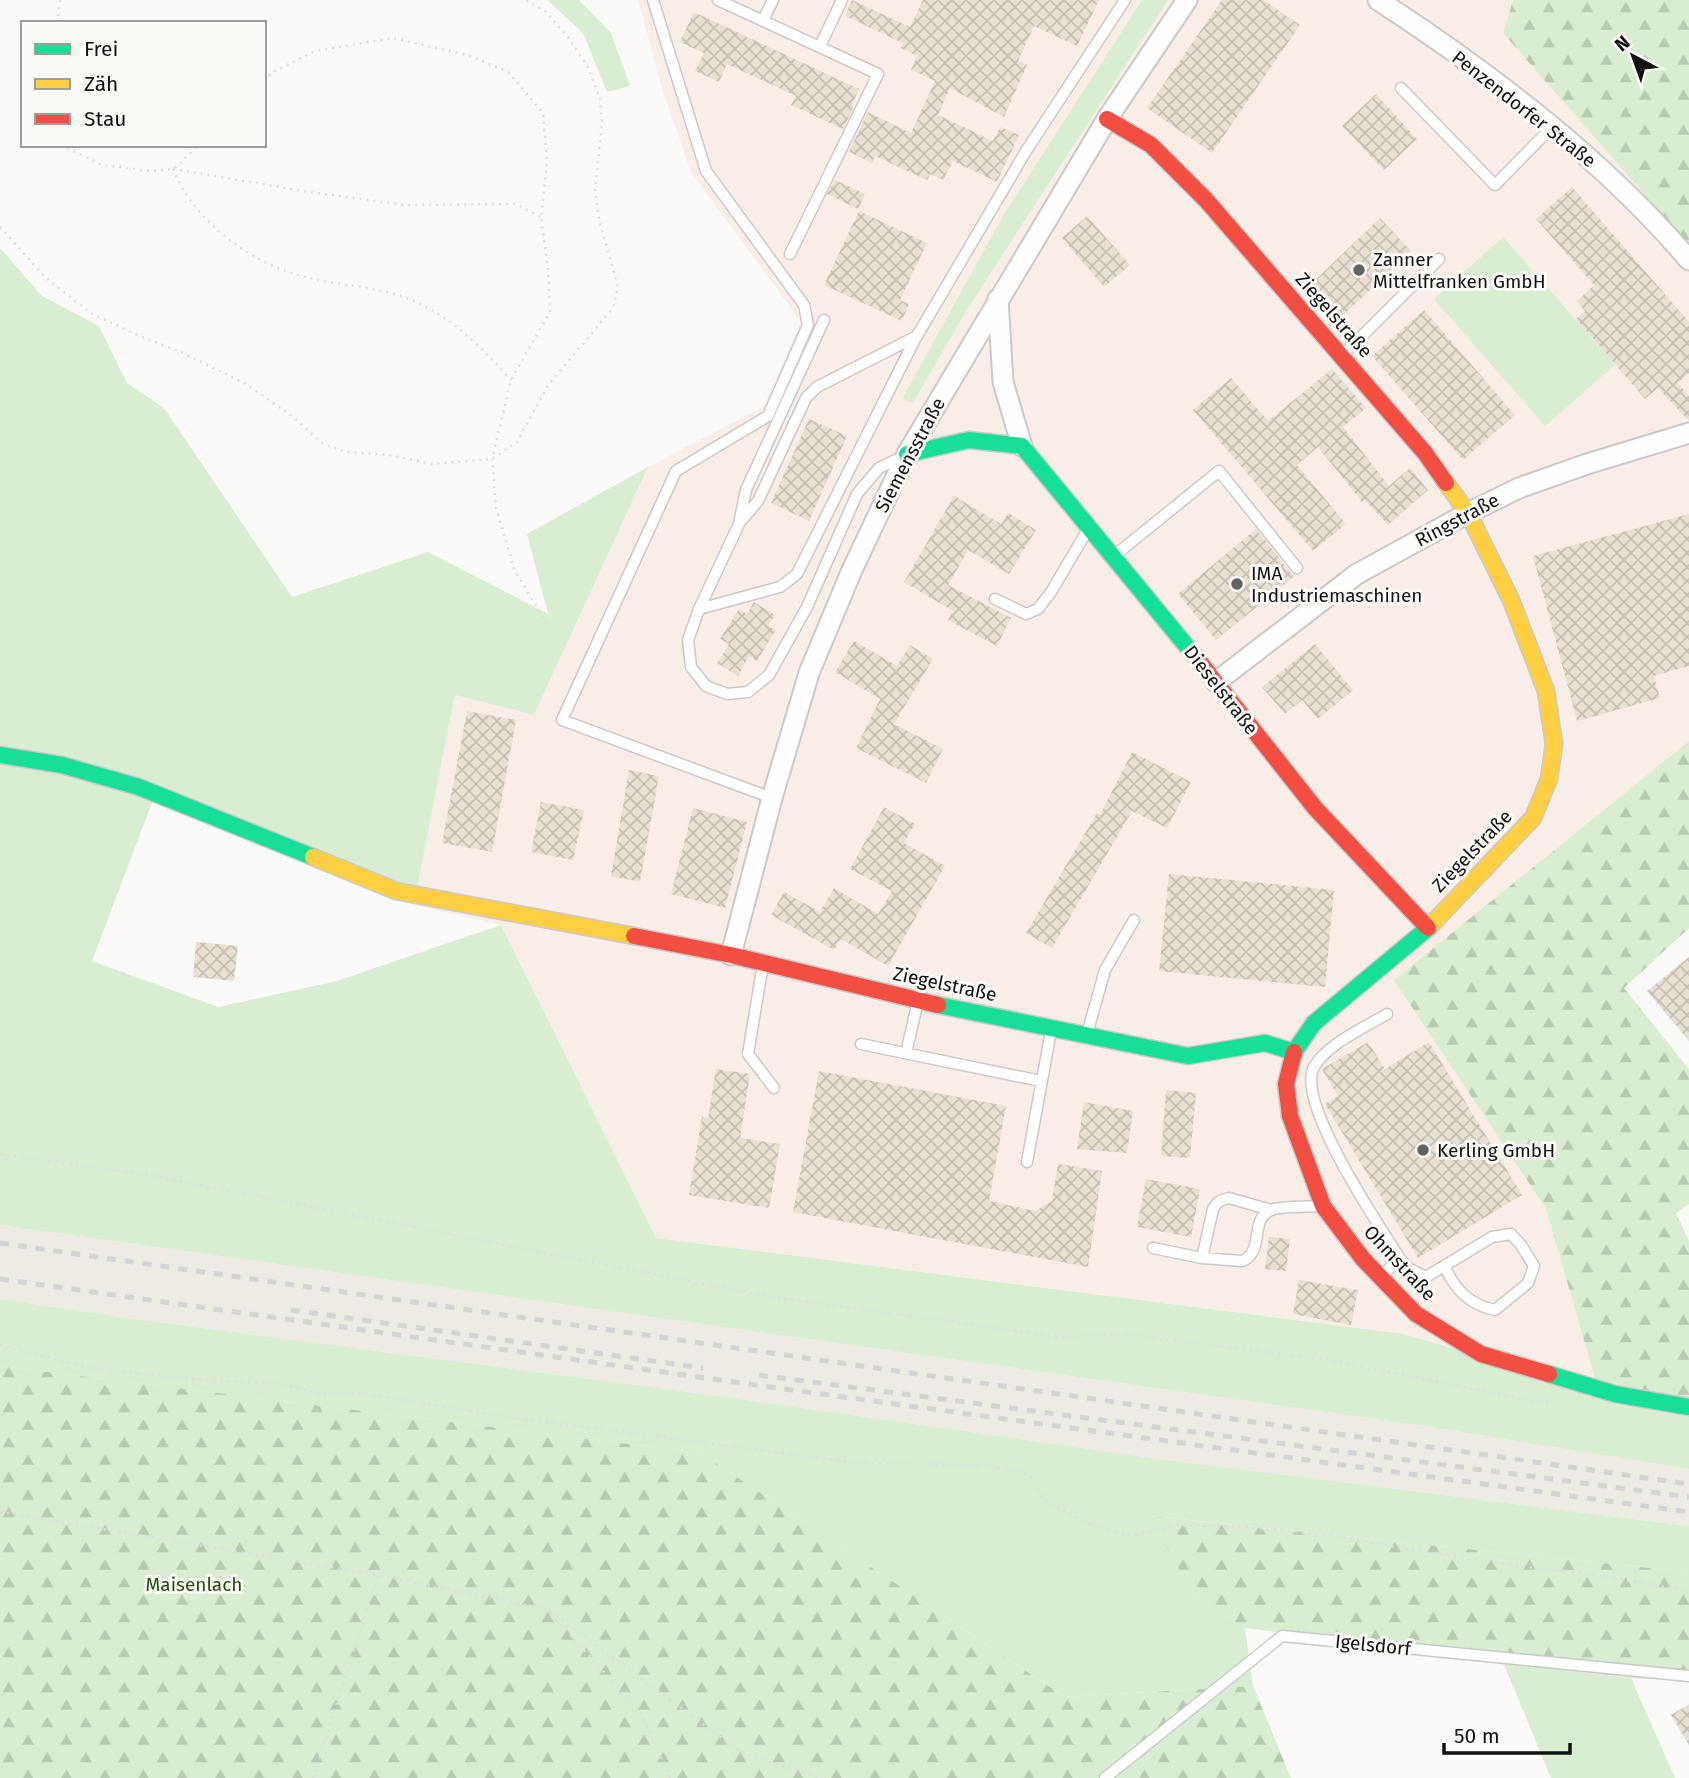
<svg xmlns="http://www.w3.org/2000/svg" width="1689" height="1778" viewBox="0 0 1689 1778" font-family="'Fira Sans',sans-serif">
<defs>
<pattern id="forest-firs" width="22" height="20" patternUnits="userSpaceOnUse" patternTransform="scale(1.75)"><rect width="22" height="20" fill="#d9edd2"/><path d="M5 1l3.5 6h-7zM16 11l3.5 6h-7z" fill="#b9cab3"/></pattern>
<pattern id="building-cross-hatch" width="8" height="8" patternUnits="userSpaceOnUse" patternTransform="scale(1.75)"><rect width="8" height="8" fill="#e8e0d3"/><path d="M0 0l8 8M0 8l8-8" fill="none" stroke="#c6bfb4"/></pattern>
</defs>
<rect width="100%" height="100%" fill="#fbfaf8"/>
<path fill="#f8eee7" d="M638,0H1513L1503,33L1689,245V741L1395,980L1546,1209L1599,1392L1404,1334L656,1238L501,925L414,905L455,695L534,715L648,467L763,407L801,322L691,172L663,92Z"/>
<path fill="#eeeae4" d="M0,1225L1425,1426L1689,1469V1526L1159,1459L697,1393L141,1320L0,1299Z"/>
<path fill="#d9edd2" d="M547,0H579L611,33L630,86L607,92L583,33Z
M1142,0H1168L966,311L913,403L902,399L1003,216Z
M1503,237L1615,365L1545,426L1434,299Z
M0,248L42,296L99,326L127,383L164,408L292,597L428,552L548,614L527,534L648,467L534,715L455,695L414,904L153,800L92,961L218,1007L337,981L501,925L656,1238L1404,1334L1599,1392L1689,1407V1469L1425,1426L0,1225Z
M0,1299L141,1320L697,1393L1159,1459L1689,1526V1572L1151,1516L1194,1597L1245,1628L1253,1686L1065,1697L701,1453L0,1366Z
M1503,1662L1631,1678L1675,1778H1551Z"/>
<path fill="url(#forest-firs)" d="M1513,0H1689V245L1503,33Z
M1689,741V928L1624,988L1689,1069V1204L1676,1213L1689,1241V1407L1599,1392L1546,1209L1394,980Z
M0,1366L701,1453L1065,1697L1253,1686L1291,1778H0Z
M1150,1516L1689,1572V1681L1631,1678L1245,1628L1194,1597Z"/>
<path fill="url(#building-cross-hatch)" d="M852,0L910,27L923,0H1099L1077,46L1034,26L1018,61L1027,65L1004,117L950,88L938,115L993,141L1000,127L1019,135L997,182L953,161L943,180L930,174L927,180L875,156L872,163L849,152L868,112L911,133L935,81L911,70L917,56L901,48L903,43L845,16Z
M1222,0H1263L1300,25L1212,153L1147,108Z
M694,12L859,89L852,105L854,106L843,129L791,105L796,96L727,64L719,82L695,71L704,53L680,42Z
M1376,94L1417,139L1384,170L1342,126Z
M835,180L865,194L858,209L827,194Z
M1572,187L1689,322V373L1678,383L1689,396V421L1658,388L1645,399L1576,319L1585,311L1577,301L1594,285L1536,219Z
M859,211L927,243L900,300L909,304L902,321L824,285Z
M1087,216L1130,265L1104,287L1062,238Z
M1380,218L1411,251L1337,321L1306,289Z
M1424,310L1515,415L1463,460L1372,356Z
M1332,369L1366,408L1343,427L1389,486L1410,468L1428,490L1388,525L1365,500L1362,502L1318,447L1297,465L1346,524L1313,551L1193,410L1231,378L1268,421Z
M809,419L847,436L809,521L771,503Z
M954,496L1001,524L1008,513L1036,530L1009,574L968,550L948,585L1011,618L997,646L948,620L953,611L904,582Z
M1689,514V666L1654,676L1660,698L1577,721L1533,556Z
M1256,529L1291,573L1296,575L1216,640L1178,594Z
M754,602L775,615L768,626L776,630L757,661L749,656L738,676L717,663L729,644L720,639L739,609L747,614Z
M854,641L897,666L910,645L933,659L894,724L943,749L926,783L856,748L880,699L835,672Z
M1315,644L1353,690L1318,719L1302,700L1285,714L1262,687Z
M467,711L516,720L492,852L442,843Z
M1132,752L1191,782L1167,828L1132,811L1052,948L1026,933L1097,813L1100,815Z
M629,770L659,776L640,882L611,876Z
M541,802L584,810L573,860L531,852Z
M884,807L915,824L904,843L945,866L888,966L841,939L834,950L771,915L784,892L820,912L834,888L878,914L892,891L850,869Z
M693,808L747,822L725,908L671,894Z
M1169,874L1334,890L1325,987L1159,971Z
M196,942L238,946L234,981L193,977Z
M1689,957V1041L1647,991Z
M1368,1042L1385,1069L1429,1042L1522,1195L1418,1258L1325,1104L1338,1096L1322,1069Z
M716,1069L750,1074L740,1138L780,1144L769,1208L689,1195L702,1117L708,1118Z
M819,1071L1006,1106L989,1201L1035,1211L1052,1201L1058,1164L1102,1171L1088,1267L793,1212Z
M1166,1090L1196,1093L1190,1158L1161,1156Z
M1084,1102L1133,1111L1127,1153L1077,1149Z
M1146,1179L1200,1189L1191,1237L1137,1227Z
M1269,1237L1290,1239L1286,1271L1265,1269Z
M1299,1280L1358,1290L1351,1325L1293,1314Z
M1689,1704V1745L1671,1715Z"/>
<g fill="none" stroke-linecap="round" stroke-linejoin="round">
<defs>
<path id="lane" d="M653,0L706,171L804,305L808,325L768,416L676,471L562,720L772,798
M718,0L878,74L790,254
M763,20L773,0
M820,46L842,0
M1401,88L1495,185L1552,127
M824,320L746,490L739,524L699,609L688,640L691,667L706,686L727,694L748,692L769,675L807,607L857,494L879,468L904,456
M1342,356L1439,259
M741,521L758,501L806,398L817,387L917,336L1026,151L1125,0
M1114,556L1219,471L1297,568
M995,599L1026,614L1038,609L1051,592L1087,531
M699,609L780,587L797,574L916,337
M763,964L748,1054L774,1088
M1087,1034L1105,970L1134,920
M861,1044L1041,1081
M906,1053L918,1001
M1027,1162L1051,1031
M1153,1248L1202,1258L1213,1209C1217,1202 1220,1200 1229,1198L1271,1210
M1202,1258L1242,1261C1265,1252 1249,1219 1271,1210C1280,1206 1311,1207 1322,1206
M1400,1259L1410,1269L1426,1277L1492,1237L1511,1234L1521,1245L1534,1266L1528,1283L1495,1310C1470,1305 1455,1290 1445,1267
M1381,1276L1400,1259C1379,1225 1295,1102 1314,1067C1326,1045 1365,1027 1387,1014
M1105,1778L1282,1636L1689,1676"/>
<path id="street" d="M1378,0C1490,73 1602,158 1689,260
M998,299L1003,382L1022,446
M1216,682L1357,574L1468,513L1519,488L1587,464L1689,433
M731,955L772,798L809,673L852,570L907,454L1107,119L1187,0"/>
<path id="fast" d="M907,454L969,440L1022,446L1198,660
M0,755L62,765L139,787L313,857
M938,1005L1188,1056L1265,1043L1294,1052L1314,1023L1428,928
M1549,1374L1615,1394L1689,1407"/>
<path id="slow" d="M313,857L396,891L634,936
M1428,928L1533,818L1549,779L1554,744L1546,691L1511,600L1468,513L1446,483"/>
<path id="jam" d="M1107,119L1151,145L1206,200L1425,453L1446,483
M1198,660L1315,808L1428,928
M634,936L731,955L938,1005
M1294,1052L1286,1084L1290,1116L1323,1206L1363,1259L1416,1314L1481,1354L1549,1374"/>
</defs>
<use href="#lane" stroke="#cac9c8" stroke-width="13"/>
<use href="#street" stroke="#cac9c8" stroke-width="23"/>
<use href="#fast" stroke="#cac9c8" stroke-width="19"/>
<use href="#slow" stroke="#cac9c8" stroke-width="19"/>
<use href="#jam" stroke="#cac9c8" stroke-width="19"/>
<path stroke="#dededd" stroke-width="2.5" stroke-dasharray="2 5" stroke-linecap="butt" d="M57,23L60,0
M264,81L273,72L315,51L392,38L468,55L508,72L543,113L547,161L541,217L548,268L550,312L511,380L492,459L496,508L515,571L550,629
M61,145L102,165L151,171L173,169L200,145
M173,169C194,221 248,261 301,276C337,286 377,286 412,300C453,318 481,347 511,380
M173,169L309,192L405,205L515,204L541,217
M0,227L46,278L91,313L135,334L183,353L246,384L292,416L323,444L346,452L389,455L432,464L492,459L517,442L549,384L613,308L618,287L599,219L595,188L602,122L600,98L587,65L568,37L545,11L526,0
M0,1154L149,1175L760,1295L1060,1337L1125,1334L1330,1360L1544,1403L1557,1399
M0,1345L94,1369L205,1380L281,1384L321,1394L355,1392L508,1417L857,1463L987,1465L1029,1474L1044,1500L1092,1525L1131,1536L1176,1525L1249,1527L1337,1536L1418,1551L1525,1567L1598,1575L1689,1591
M0,1512L378,1575L547,1609L741,1752L820,1778
M551,1614L640,1712L670,1778
M313,1778L378,1575"/>
<use href="#lane" stroke="#fefefe" stroke-width="10"/>
<use href="#street" stroke="#fefefe" stroke-width="19"/>
<use href="#fast" stroke="#16e098" stroke-width="16"/>
<use href="#slow" stroke="#ffcf43" stroke-width="16"/>
<use href="#jam" stroke="#f24e42" stroke-width="16"/>
<path stroke="#d4d4d3" stroke-width="5" stroke-dasharray="9 9" stroke-linecap="butt" d="M0,1243L1689,1484
M0,1279L748,1384L1689,1512
M291,1310L703,1368
M759,1375L1689,1497"/>
</g>
<g fill="#636361" stroke="#fcfaf7" stroke-width="2.5">
<circle cx="1359" cy="270" r="7"/>
<circle cx="1237" cy="584" r="7"/>
<circle cx="1423" cy="1150" r="7"/>
</g>
<g text-anchor="middle" dominant-baseline="central" stroke-width="6" stroke-linejoin="round" paint-order="stroke">
<g font-size="19" fill="#111110" stroke="#fcfaf7">
<text transform="translate(1524 109) rotate(38)">Penzendorfer Straße</text>
<text transform="translate(1334 315) rotate(49)">Ziegelstraße</text>
<text transform="translate(910 455) rotate(-62)">Siemensstraße</text>
<text transform="translate(1457 520) rotate(-28)">Ringstraße</text>
<text transform="translate(1221 690) rotate(52)">Dieselstraße</text>
<text transform="translate(1472 851) rotate(-46)">Ziegelstraße</text>
<text transform="translate(945 984) rotate(12)">Ziegelstraße</text>
<text transform="translate(1400 1263) rotate(47)">Ohmstraße</text>
<text transform="translate(1373 1645) rotate(6)">Igelsdorf</text>
</g>
<g font-size="19" fill="#111110" stroke="#fcfaf7" text-anchor="start">
<text x="1373" y="259">Zanner<tspan x="1373" dy="22">Mittelfranken GmbH</tspan></text>
<text x="1251" y="573">IMA<tspan x="1251" dy="22">Industriemaschinen</tspan></text>
<text x="1437" y="1150">Kerling GmbH</text>
</g>
<g font-size="19" fill="#1b5105" stroke="#fcfaf7">
<text x="194" y="1584">Maisenlach</text>
</g>
</g>
<rect x="21" y="21" width="245" height="126" fill="#fcfaf7" stroke="#9e9d9b" stroke-width="2"/>
<rect x="35" y="44" width="35" height="10" fill="#16e098" stroke="#9e9d9b" stroke-width="2"/>
<text x="84" y="56" font-size="21" fill="#111110">Frei</text>
<rect x="35" y="79" width="35" height="10" fill="#ffcf43" stroke="#9e9d9b" stroke-width="2"/>
<text x="84" y="91" font-size="21" fill="#111110">Zäh</text>
<rect x="35" y="114" width="35" height="10" fill="#f24e42" stroke="#9e9d9b" stroke-width="2"/>
<text x="84" y="126" font-size="21" fill="#111110">Stau</text>
<g transform="translate(1633 56) rotate(319)" stroke="#fcfaf7" stroke-width="5" paint-order="stroke">
<path d="M0-5L12 26L0 18L-12 26Z" fill="#111110"/>
<text y="-10" font-size="19" font-weight="bold" text-anchor="middle" fill="#111110">N</text>
</g>
<path d="M1444 1743v10h126v-10" fill="none" stroke="#111110" stroke-width="3.5"/>
<text x="1454" y="1743" font-size="21" fill="#111110" stroke="#fcfaf7" stroke-width="5" paint-order="stroke">50 m</text>
</svg>
